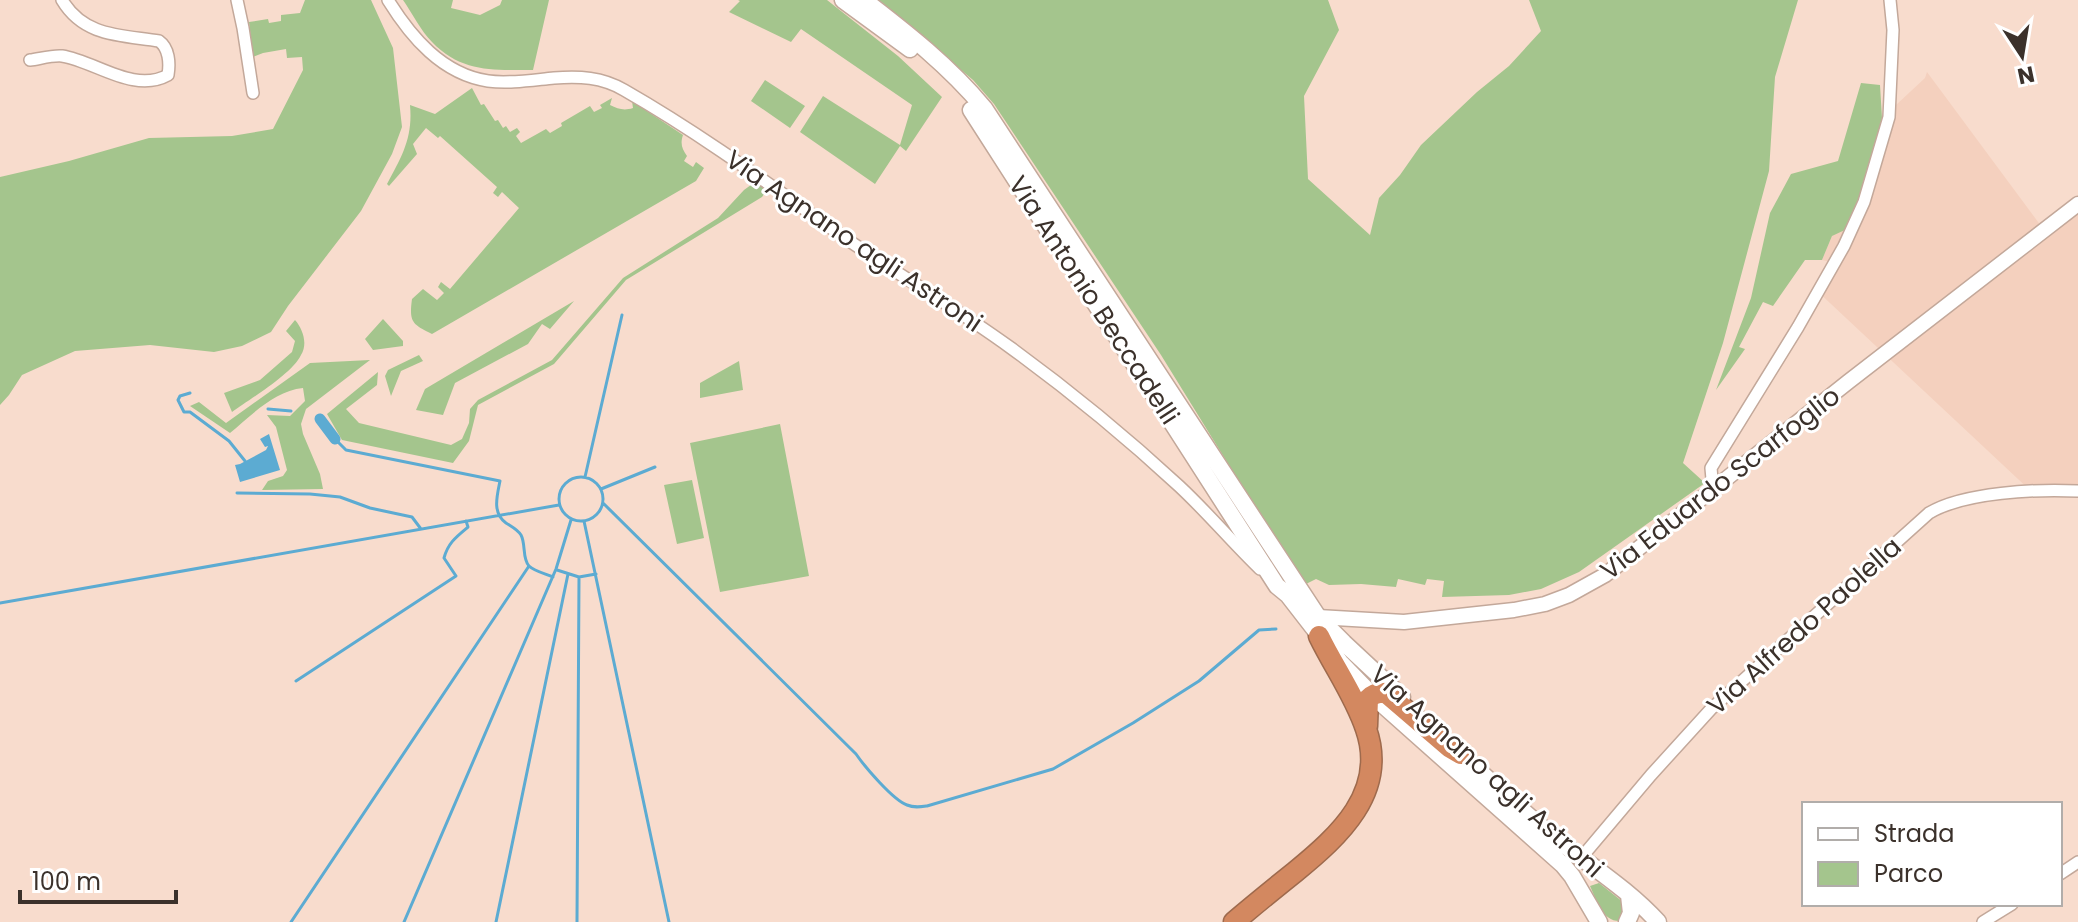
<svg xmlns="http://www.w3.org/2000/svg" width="2078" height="922" viewBox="0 0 2078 922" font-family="Poppins,sans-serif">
<rect width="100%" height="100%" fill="#f8dccd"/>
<path fill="#f4d0be" d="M1927,72L2041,226L2078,198V496L2035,495L1815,289L1830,262L1822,260L1832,236L1860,202L1882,118L1925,78Z"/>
<path fill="#a4c58d" d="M305,0H371L393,48L402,127L392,154L361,211L288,306L271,332L242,346L214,352L150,345L75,351L22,375L9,395L0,405V177L69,161L149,138L232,136L273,129L303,70L302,57L287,58L286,49L263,53L253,57L249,22L268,19L269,23L281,21V15L300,13Z
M403,0H453L451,8L480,15L500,5L502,0H549L533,70C494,70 462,73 432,42C421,31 412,13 403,0Z
M738,0H827L898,56L942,97L906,151L900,146L875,184L800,132L823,96L900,145L912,105L801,29L791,42L729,12L740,1Z
M879,0H1328L1339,30L1304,96L1308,179L1370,235L1379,198L1400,175L1421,145L1477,92L1509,66L1541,31L1529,0H1798L1775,77L1769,171L1723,343L1683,463L1705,483L1579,572L1541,589L1509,595L1442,597L1444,581L1427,579L1425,585L1398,579L1396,587L1361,584L1329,585L1316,579L1306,584L1251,501L1161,355L994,104L973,80Z
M765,80L805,106L790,128L751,101Z
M1861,83L1880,85L1882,118L1860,202L1847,229L1832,236L1822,260H1805L1773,306L1763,302L1739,347L1745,349L1716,390L1751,298L1770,213L1791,174L1838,161Z
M472,88L481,105L484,104L495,121L498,120L503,128L506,126L510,132L517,128L520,132L516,136L521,143L546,129L550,133L562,126L561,123L590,106L594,112L602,108L600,105L612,98L610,105C618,109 624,111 633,108L632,101L683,135C680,144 682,149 687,156L684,161L693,167L696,162L704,168L696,181L432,334C412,324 409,322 412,299L423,289L437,300L444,293L438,287L441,282L450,289L519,208L502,192L498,197L493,193L497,187L440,136L438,138L426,128L413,144L417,154L389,186L387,184C402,156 413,138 410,105L435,114Z
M755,182L767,190L762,197L626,280L554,364L478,405L469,441L453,463L342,440L327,414L378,372L377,385L346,409L359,423L451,445L462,439L469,423L470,409L478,400L552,360L623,278L718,218L744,190Z
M574,301L550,329L542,324L528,344L455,383L443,415L416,410L425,389Z
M383,319L403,341V346L373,350L365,339Z
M295,320C303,329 308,344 301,355C292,374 250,399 232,412L224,393L260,380L292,352L295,341L286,331Z
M419,355L423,361L401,371L391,396L385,376L388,370Z
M370,360L306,409L301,424L303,434L320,474L323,489L262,490L268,481L283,476L287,470L276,427L267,415L290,416L305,401L303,388C274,391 252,415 230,433L190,406L199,402L226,423L310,363Z
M739,361L743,390L700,398V383Z
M780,424L809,576L720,592L690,443Z
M692,480L704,538L677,544L664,485Z
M1599,883L1623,902L1625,909L1621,921C1602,922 1597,901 1590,886Z"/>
<path fill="#5cabd2" d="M269,434L280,470L240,482L235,465L240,464L266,450L268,446L265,447L260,439Z"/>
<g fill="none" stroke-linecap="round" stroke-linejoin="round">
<path stroke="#5cabd2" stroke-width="3" d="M190,393L180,396L178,400L184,412H190L229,441L245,461
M268,409L291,411
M335,439L346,450L500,481C497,496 492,513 506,523C512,527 517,529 521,535C526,544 522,559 529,566C534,571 546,574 553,577
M559 499a22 22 0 1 1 44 0a22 22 0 1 1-44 0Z
M585,477L622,315
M601,489L655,467
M237,493L310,494L340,497L370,508L412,517L421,529
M603,503L856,754C865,767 893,800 907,805C914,808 920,807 927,806L1053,769L1133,723L1199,681L1259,630L1276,629
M584,521L669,922
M557,570L579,577L596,574
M0,603L559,505
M296,681L456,576L444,558C448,543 456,537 468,527L466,521
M291,922L529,566
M404,922L556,569L571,520
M496,922L568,574
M577,922L579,577"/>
<path stroke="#5cabd2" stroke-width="11" d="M320,419L335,439"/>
<defs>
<path id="minor" d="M237,0L243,28L253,93
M388,0C411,37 442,74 488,81C509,84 533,80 554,78C579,76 602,77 624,90C701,134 773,187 845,238C900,276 958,309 1011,348C1070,391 1126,437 1179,486C1208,513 1232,542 1260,569
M30,60C39,59 52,55 62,56C95,61 134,94 168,75C170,63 169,48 159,41C121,35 84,37 62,0
M1713,490L1711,468L1798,327L1844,246L1864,202L1889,117L1893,30L1890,0
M1581,858L1651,775L1711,709L1929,513C1964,492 2037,489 2078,491
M2060,874L2078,862
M1983,922L2012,904"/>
<path id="tertiary" d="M1318,617L1404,622L1514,610L1545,604L1569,595L1605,575L1848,382L2078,204"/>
<path id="secondary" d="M843,0L910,49
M864,0C907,33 949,66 984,108L1318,617L1344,643L1402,697
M971,110L1277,586L1288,595L1340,662L1374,697L1563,865L1572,876L1599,922
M1453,746C1485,777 1519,809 1554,837C1589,865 1628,889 1658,922
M1627,922L1631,913L1629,895"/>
<path id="motorway" d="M1367,726L1368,699C1373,694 1378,692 1386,693L1449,747L1461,754
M1234,922C1254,905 1275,888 1295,872C1339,836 1388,792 1366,729C1355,696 1334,667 1319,636"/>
</defs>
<use href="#minor" stroke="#c3a89a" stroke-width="14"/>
<use href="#tertiary" stroke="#c3a89a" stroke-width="17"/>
<use href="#secondary" stroke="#c3a89a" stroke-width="19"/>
<use href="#motorway" stroke="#9e6a4d" stroke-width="23"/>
<use href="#minor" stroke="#fff" stroke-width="11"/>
<use href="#tertiary" stroke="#fff" stroke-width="14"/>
<use href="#secondary" stroke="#fff" stroke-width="16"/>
<use href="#motorway" stroke="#d38860" stroke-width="20"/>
</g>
<g text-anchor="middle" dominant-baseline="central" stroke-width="6" stroke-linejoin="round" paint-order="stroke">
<g font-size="26" fill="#3b312b" stroke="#fff">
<text transform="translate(854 241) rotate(34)">Via Agnano agli Astroni</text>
<text transform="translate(1094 300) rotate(57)">Via Antonio Beccadelli</text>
<text transform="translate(1720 483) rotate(-38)">Via Eduardo Scarfoglio</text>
<text transform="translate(1804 626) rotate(-42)">Via Alfredo Paolella</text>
<text transform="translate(1487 771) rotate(42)">Via Agnano agli Astroni</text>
</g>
</g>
<rect x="1802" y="802" width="260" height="104" fill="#ffffff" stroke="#b1adaa" stroke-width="2"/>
<rect x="1818" y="828" width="40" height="12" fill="#ffffff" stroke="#b1adaa" stroke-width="2"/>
<text x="1874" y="842" font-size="24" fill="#3b312b">Strada</text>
<rect x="1818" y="862" width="40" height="24" fill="#a4c58d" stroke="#b1adaa" stroke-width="2"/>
<text x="1874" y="882" font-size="24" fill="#3b312b">Parco</text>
<g transform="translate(2022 56) rotate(168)" stroke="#ffffff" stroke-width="6" paint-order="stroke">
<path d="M0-6L14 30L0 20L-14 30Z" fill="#3b312b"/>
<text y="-12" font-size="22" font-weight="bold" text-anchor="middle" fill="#3b312b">N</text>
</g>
<path d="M20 890v12h156v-12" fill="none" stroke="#3b312b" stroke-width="4"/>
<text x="32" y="890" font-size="24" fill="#3b312b" stroke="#ffffff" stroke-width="6" paint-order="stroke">100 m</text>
</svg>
